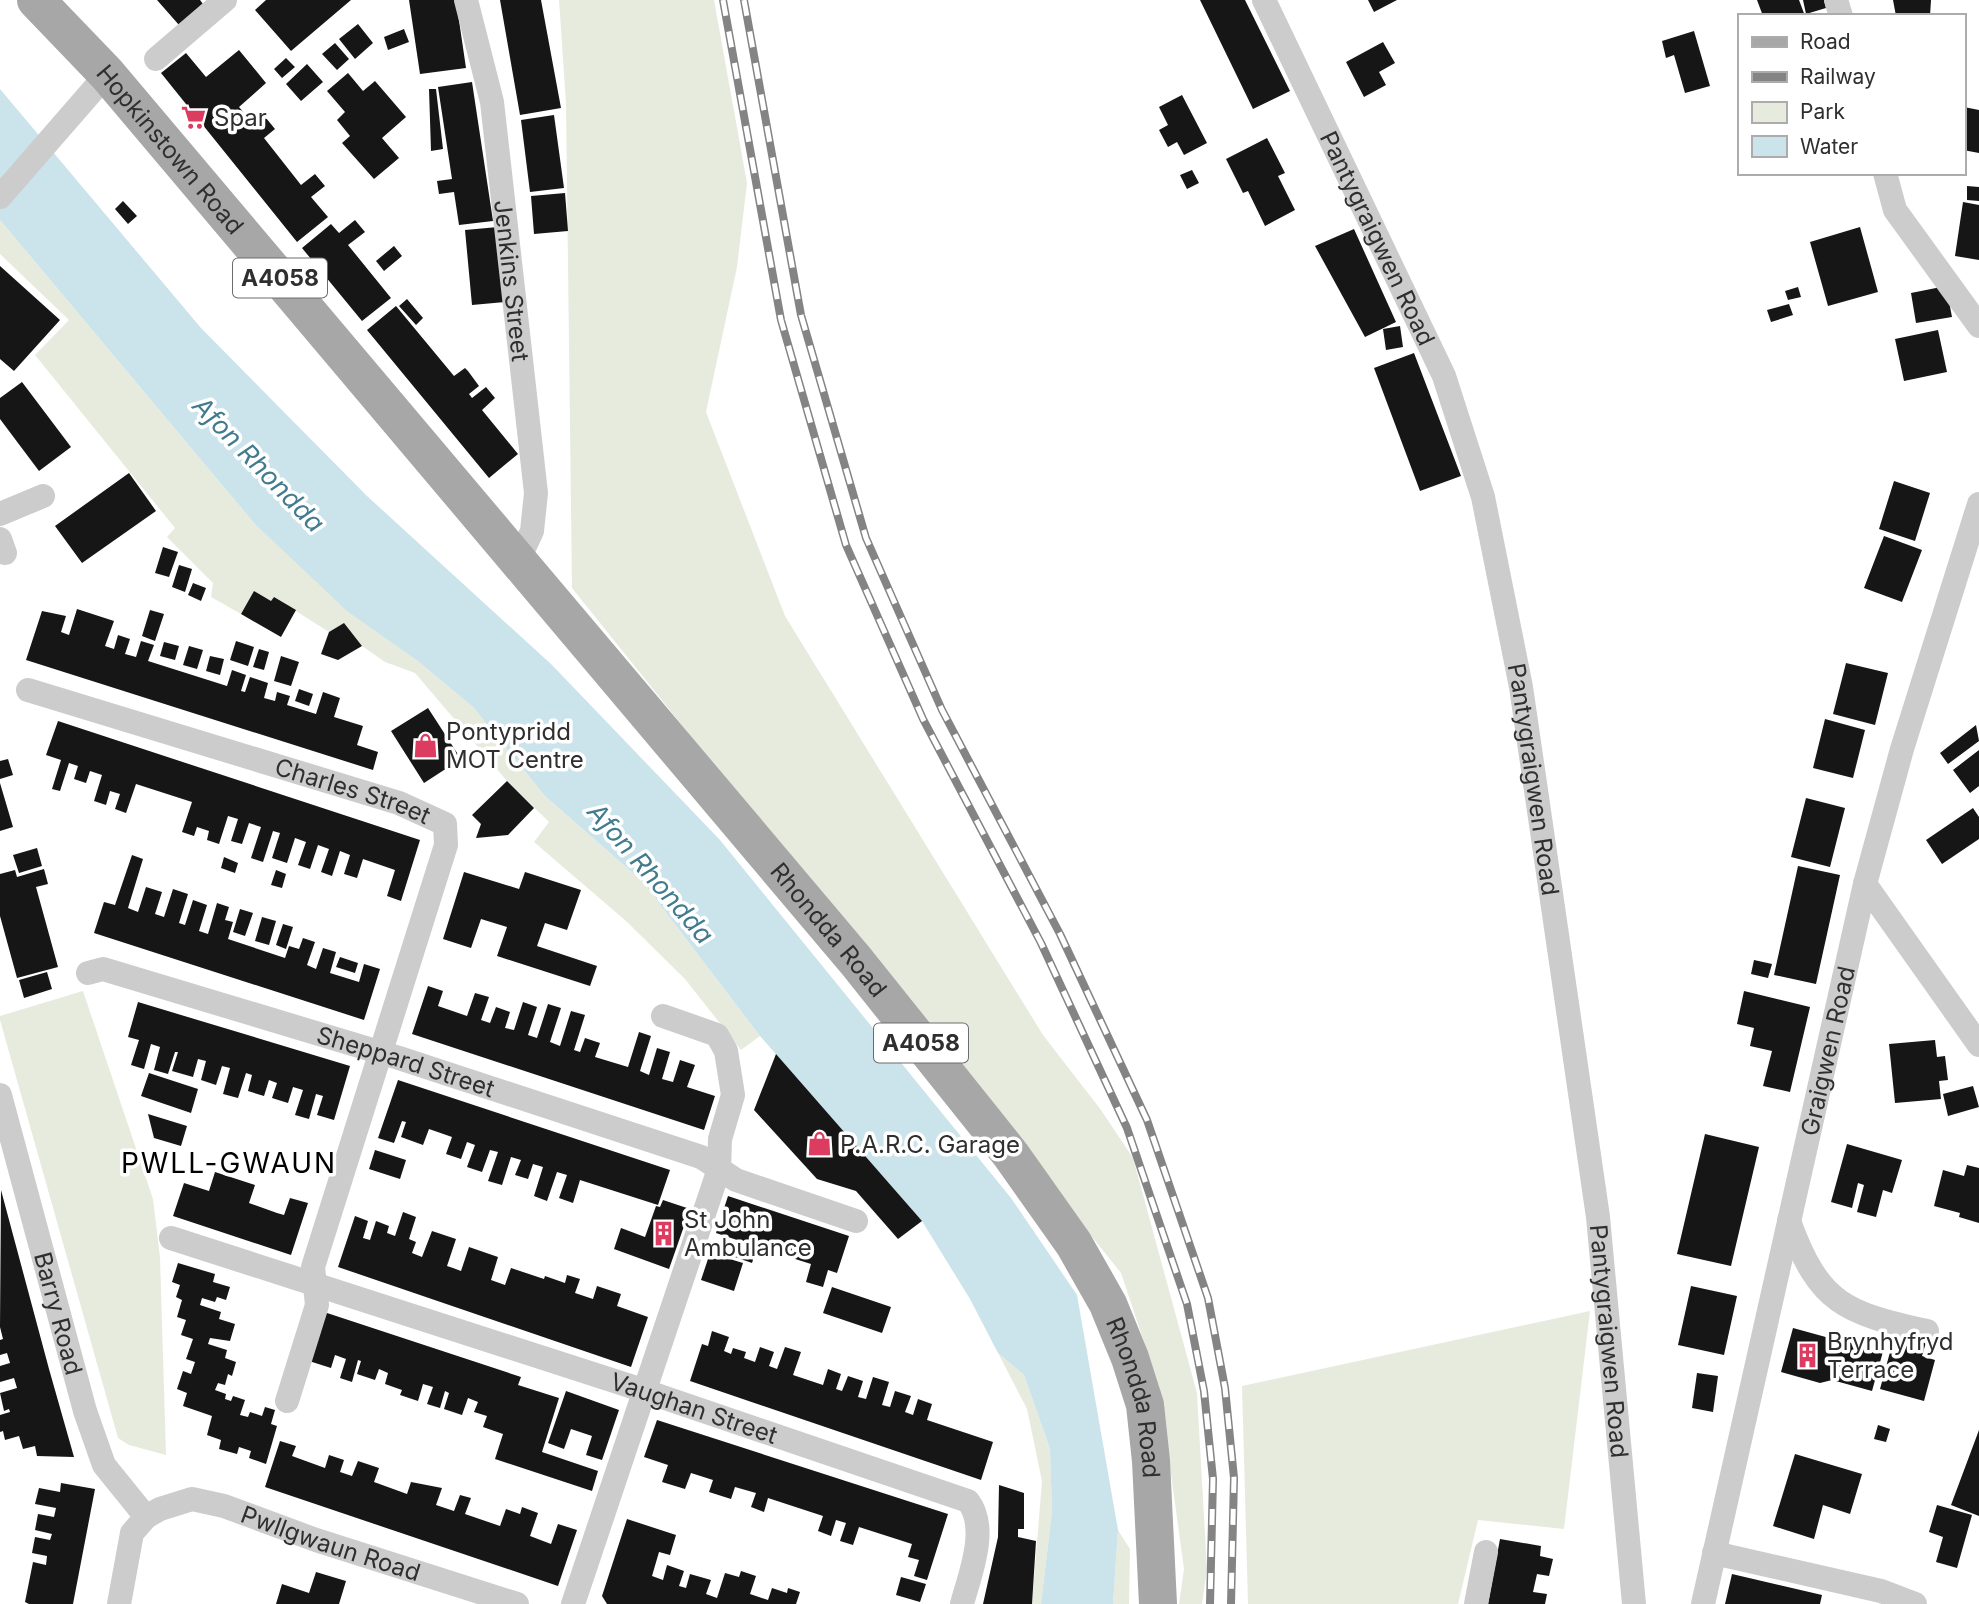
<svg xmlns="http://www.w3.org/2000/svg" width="1979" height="1604" viewBox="0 0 1979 1604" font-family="Inter,sans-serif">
<rect width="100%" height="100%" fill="#fff"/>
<path fill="#e7ebde" d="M559,0H714L747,183L737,267L706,412L785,616L1043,1035L1101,1110L1133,1158L1197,1393L1207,1569L1202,1604H1179L1184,1569L1159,1387L1121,1273L572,588L566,103Z
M0,220L254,523L473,707L545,796L642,881L760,1036L741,1050L685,979L626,921L534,842L549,822L507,781L415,673L385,662L362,646L344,624L329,632L274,597L271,601L254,592L241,614L211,597L213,583L167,537L175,528L35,355L69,320L0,254Z
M83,991L153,1199L160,1257L166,1455L129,1445L118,1438L0,1020V1016Z
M1590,1311L1564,1529L1478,1520L1458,1604H1248L1242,1386Z
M998,1353L1024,1375L1050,1449L1052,1511L1041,1604H1032L1042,1481L1027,1409Z
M1118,1530L1130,1549L1129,1604H1113Z"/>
<path fill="#cbe3ea" d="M0,89L201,328L367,496L552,665L720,840L1011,1198L1077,1295L1118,1530L1113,1604H1041L1052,1511L1050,1449L1024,1375L998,1353L970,1299L922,1221L760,1036L642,881L545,796L473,707L418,661L347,611L254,523L0,220Z"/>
<path fill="#161616" d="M157,0H200L203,4L179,25Z
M266,0H351L291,51L255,10Z
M409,0H456L466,68L420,74Z
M500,0H541L561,108L520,115Z
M1200,0H1245L1290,91L1253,109Z
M1368,0H1397L1374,12Z
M1757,0H1799L1805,16H1763Z
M1803,0H1824L1826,8L1806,14Z
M1893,0H1931L1930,16H1896Z
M358,24L373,43L355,59L339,39Z
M404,29L409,42L388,50L384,37Z
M1694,31L1710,86L1685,93L1674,55L1666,58L1662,41Z
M1383,42L1395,63L1379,72L1386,85L1364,97L1346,62Z
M335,43L349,59L337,70L322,54Z
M239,50L266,83L239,107L255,126L266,118L275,129L264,138L301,185L315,174L325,186L311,197L328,217L297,242L161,73L186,53L206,77Z
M286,58L295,67L282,78L274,69Z
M307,64L323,82L301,101L286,84Z
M348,73L363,91L375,81L406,117L382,138L399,158L374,179L342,143L350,136L337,120L345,112L327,91Z
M472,82L493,221L459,225L454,192L439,194L437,181L452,179L438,87Z
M429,89H436L443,149L431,151Z
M1182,95L1207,143L1184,155L1177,142L1168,147L1159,130L1168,125L1159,107Z
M1964,107L1979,110V153L1963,150Z
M554,115L564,188L530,192L521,120Z
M1267,138L1285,173L1278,176L1295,210L1265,226L1248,191L1243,193L1226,159Z
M1192,170L1199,183L1187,189L1180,175Z
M1967,186L1979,187V201L1967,200Z
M565,193L568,231L534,234L531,196Z
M123,201L137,216L128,224L115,209Z
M1963,202L1979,205V260L1955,256Z
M355,220L365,232L348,245L391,298L362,321L302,248L331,224L339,233Z
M498,227L505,302L472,305L465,230Z
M1860,227L1878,292L1828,306L1810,242Z
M1354,229L1396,322L1365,337L1315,246Z
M394,246L402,256L384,271L376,261Z
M0,266L60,320L14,371L0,359Z
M1946,286L1952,317L1916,323L1911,293Z
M1798,287L1801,297L1788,300L1785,291Z
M407,299L423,318L416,325L399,306Z
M1789,304L1793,315L1771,322L1767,310Z
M396,306L454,376L465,368L468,371L479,386L469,394L472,398L486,387L495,398L482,410L518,454L489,478L367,330Z
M1400,326L1403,347L1386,350L1383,329Z
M1938,330L1947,372L1904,381L1895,339Z
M1414,353L1461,476L1420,491L1374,368Z
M22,382L71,447L39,471L0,419V398Z
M129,473L156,511L82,563L55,526Z
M1894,481L1930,493L1915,541L1879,529Z
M1884,536L1922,550L1902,602L1864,588Z
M163,547L178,552L169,577L155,573Z
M179,565L192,569L185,592L172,587Z
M193,583L206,588L201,601L188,595Z
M254,591L271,601L274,597L296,610L281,637L241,614Z
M77,609L114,621L105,646L114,649L118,635L130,639L125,654L136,657L141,641L154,645L148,661L227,686L232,670L246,675L241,691L245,692L250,677L268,683L264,698L275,701L277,692L290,696L287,705L316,714L323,692L340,698L334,717L363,726L357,745L378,752L373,770L26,660L42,611L66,616L61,632L69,635Z
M150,610L164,614L155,641L142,636Z
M344,623L362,646L338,660L321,654L329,632Z
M236,641L254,647L248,666L230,660Z
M164,642L179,646L175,660L160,656Z
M189,646L203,650L197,669L183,665Z
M259,649L269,652L264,670L253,667Z
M210,656L224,659L220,675L206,671Z
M281,656L299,662L291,686L274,681Z
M1846,663L1888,673L1875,725L1833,714Z
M299,689L313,694L309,706L295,701Z
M428,708L461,759L424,783L391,731Z
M1825,719L1865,730L1853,778L1813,768Z
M58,721L420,840L401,901L387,896L395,870L363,859L357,878L344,874L350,855L340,851L332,876L321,872L329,849L318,845L310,869L298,865L306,842L295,838L287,863L272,858L280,833L273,831L263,862L251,858L261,827L249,823L242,844L231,841L238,819L228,816L219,844L207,840L209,831L197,827L194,836L182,832L192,802L136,784L126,813L115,809L120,794L110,791L106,805L94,801L102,775L90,771L86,783L74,779L78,766L69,763L60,791L52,789L61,760L46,755Z
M1976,725L1979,741L1948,764L1940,753Z
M1979,750V786L1970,793L1953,770Z
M8,759L13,775L0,779V761Z
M507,781L534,808L508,835L476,838L481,824L472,815Z
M0,783L13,827L0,831Z
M1806,798L1845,808L1830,867L1791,857Z
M1973,808L1979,817V839L1942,864L1926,840Z
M37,848L42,866L19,873L13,855Z
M132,855L143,859L128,908L138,912L146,887L162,892L155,914L164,917L173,889L188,894L179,923L185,925L193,900L207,905L199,931L208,934L217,903L229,907L225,920L233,922L228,939L285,958L289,946L299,949L303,938L315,942L307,965L316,969L323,948L336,952L330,973L359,982L364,964L380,969L364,1020L94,933L104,902L115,905Z
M224,857L238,863L235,873L221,868Z
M1798,866L1840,875L1816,984L1774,975Z
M44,869L48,884L36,887L58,967L17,978L0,916V874L15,870L17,877Z
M276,870L286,874L282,888L271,885Z
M464,872L519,889L525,872L581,890L567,930L545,923L537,946L597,966L590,986L497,956L507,927L481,919L471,948L443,939Z
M240,909L253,913L245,936L233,932Z
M262,917L276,921L269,945L255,941Z
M283,924L293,927L286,949L276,945Z
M340,957L358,963L355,973L336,967Z
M1754,960L1772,964L1768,978L1751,974Z
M47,972L52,989L24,998L19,980Z
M428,986L443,991L438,1006L467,1016L475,993L489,997L481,1020L490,1023L496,1007L510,1012L505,1028L514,1030L523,1002L537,1007L528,1035L537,1038L548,1004L561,1008L550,1042L560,1046L571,1011L585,1015L574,1050L580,1052L585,1038L600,1043L595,1057L628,1067L639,1032L651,1036L640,1071L649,1075L657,1048L670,1052L662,1079L673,1082L680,1060L695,1065L687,1087L715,1096L704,1130L412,1034Z
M1744,991L1810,1007L1790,1092L1763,1086L1772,1051L1750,1046L1754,1028L1737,1024Z
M138,1002L350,1066L334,1120L317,1115L323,1096L316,1094L309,1119L295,1115L303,1090L293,1087L288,1103L272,1098L277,1083L269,1080L264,1096L248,1091L252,1075L246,1073L238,1098L223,1094L230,1068L222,1066L216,1085L201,1080L206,1061L198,1059L193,1077L172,1071L178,1052H175L168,1074L154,1070L160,1047L151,1044L144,1069L131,1065L139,1040L128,1037Z
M1935,1040L1937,1057L1945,1056L1948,1080L1939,1081L1941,1099L1895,1103L1889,1044Z
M776,1054L922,1221L898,1239L856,1191L817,1179L754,1110Z
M149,1073L198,1089L191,1113L141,1096Z
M398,1080L670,1170L658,1205L580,1180L573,1203L559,1198L567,1175L557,1172L547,1201L534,1196L543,1167L533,1164L528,1179L515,1175L521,1160L511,1157L502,1185L488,1181L498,1152L490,1150L482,1172L467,1167L475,1145L467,1142L461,1159L446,1154L452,1137L429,1129L423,1145L401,1137L406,1122L402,1121L394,1143L378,1138Z
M1973,1086L1979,1107L1948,1116L1943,1094Z
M148,1114L187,1126L181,1146L154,1138Z
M1705,1134L1759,1147L1731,1266L1677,1254Z
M1847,1144L1902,1160L1892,1193L1883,1190L1876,1217L1857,1212L1864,1185L1858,1183L1852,1208L1831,1202Z
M375,1150L406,1160L400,1179L369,1169Z
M1967,1165L1979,1168V1223L1959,1217L1960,1213L1934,1206L1943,1170L1964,1176Z
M215,1172L255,1185L249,1203L277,1213L284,1215L290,1198L308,1203L291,1255L173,1216L184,1183L209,1191Z
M1,1190L49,1369L74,1457L37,1456L35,1446L23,1449L19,1436L5,1440L3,1431L0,1432V1415L10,1412L9,1409L4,1411L0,1393L17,1388L14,1378L0,1382V1366L10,1363L7,1353L0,1355V1340L3,1339L0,1327Z
M728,1196L849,1236L837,1273L828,1270L823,1287L806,1282L811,1264L757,1247L752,1263L735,1257L740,1241L716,1233Z
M663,1200L690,1209L669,1269L614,1249L621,1228L645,1237L656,1206L660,1207Z
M403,1212L416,1217L409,1239L416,1242L412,1253L422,1257L432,1231L456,1239L447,1266L453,1268L461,1271L469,1247L498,1257L491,1280L505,1285L511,1268L544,1279L545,1276L565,1283L567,1275L580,1279L575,1293L593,1299L597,1286L621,1294L617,1306L648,1317L631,1367L338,1267L355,1216L368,1221L363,1238L370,1240L376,1221L389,1226L387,1233L395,1236Z
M710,1253L743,1263L734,1291L701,1280Z
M178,1263L215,1274L213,1282L230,1287L226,1300L217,1297L215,1302L202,1298L200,1305L221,1312L219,1319L235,1324L230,1341L210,1338L208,1344L227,1350L225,1358L236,1362L232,1376L228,1374L225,1385L218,1383L215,1390L226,1394L225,1399L231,1401L233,1396L245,1400L240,1415L248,1417L250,1412L262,1416L265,1407L275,1410L271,1424L277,1426L266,1464L249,1458L251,1451L239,1447L237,1454L219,1449L221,1440L207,1435L212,1416L183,1406L187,1393L177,1389L183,1371L191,1374L195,1362L186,1359L193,1339L181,1335L186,1320L177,1317L182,1300L176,1297L180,1285L172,1282Z
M1691,1286L1737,1296L1724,1355L1678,1345Z
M832,1287L891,1307L882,1333L823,1313Z
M324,1312L521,1377L518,1385L559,1398L542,1452L598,1471L592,1491L495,1459L503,1434L483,1427L487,1416L474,1412L478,1402L468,1398L462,1415L444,1409L449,1393L445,1391L440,1408L427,1404L433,1387L423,1384L418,1401L400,1395L402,1390L385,1384L388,1373L379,1369L375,1380L357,1374L361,1361L358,1360L352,1382L340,1378L346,1359L335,1355L331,1368L309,1361Z
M1793,1328L1833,1339L1845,1336L1884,1348L1872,1391L1832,1380L1820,1383L1781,1372Z
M1896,1330L1902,1332L1897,1351L1903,1353L1908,1334L1927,1339L1922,1356L1935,1360L1924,1401L1880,1389Z
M712,1331L729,1337L724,1351L731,1354L733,1348L746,1352L744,1358L755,1362L760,1347L774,1352L769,1366L777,1369L785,1347L801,1352L793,1375L823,1385L828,1369L841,1374L836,1389L842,1391L848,1376L863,1381L858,1397L866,1399L873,1377L889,1382L882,1405L890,1407L895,1391L911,1396L905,1412L913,1415L918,1399L932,1404L927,1420L993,1442L981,1480L690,1381L702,1344L708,1346Z
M1697,1373L1718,1376L1713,1412L1692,1408Z
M566,1391L619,1410L602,1460L586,1455L592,1436L571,1429L564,1449L548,1443Z
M657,1420L948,1514L927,1580L914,1576L919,1560L908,1557L912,1544L859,1527L853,1545L840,1541L846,1523L836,1520L831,1536L818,1531L823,1516L768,1498L764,1512L751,1507L756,1493L735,1487L731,1499L709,1492L713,1480L691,1473L685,1489L662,1482L668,1465L644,1457Z
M1878,1425L1890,1429L1886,1442L1874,1439Z
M1979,1430V1516L1951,1505Z
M280,1441L296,1446L292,1456L325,1468L329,1455L344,1460L340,1472L352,1476L358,1461L379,1468L374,1482L407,1494L411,1482L442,1488L436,1505L454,1511L460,1495L471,1498L465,1514L500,1526L506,1509L520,1514L522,1507L538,1513L530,1536L551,1544L558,1524L577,1530L558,1586L265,1487Z
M1795,1454L1862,1474L1850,1514L1823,1505L1814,1539L1773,1526Z
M61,1483L95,1489L73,1604H29L25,1602L33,1562L46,1565L47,1556L32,1553L35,1537L50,1540L52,1534L35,1530L38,1514L54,1517L56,1508L35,1504L39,1488L60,1492Z
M999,1485L1024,1493V1529H1018V1537L1036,1541L1032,1604H983L998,1537Z
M1937,1505L1972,1515L1957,1568L1936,1562L1943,1537L1929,1532Z
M627,1519L676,1535L670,1555L659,1552L652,1576L663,1580L667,1565L684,1571L679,1586L686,1588L690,1574L711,1580L706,1594L717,1598L725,1573L739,1577L741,1571L756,1576L750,1594L768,1600L772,1588L787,1593L788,1588L800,1592L796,1604H607L602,1596Z
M1500,1539L1541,1546L1540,1556L1553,1559L1549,1576L1537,1574L1533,1592L1547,1594L1545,1604H1488Z
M316,1572L346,1581L339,1604H276L282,1584L309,1593Z
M1732,1574L1822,1595L1820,1604H1725Z
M901,1577L926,1584L920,1602L896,1595Z"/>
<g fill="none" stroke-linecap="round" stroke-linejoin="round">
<g stroke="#ccc" stroke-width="24">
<path id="s1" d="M466,0L492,102L536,493L532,531L518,561"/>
<path id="s2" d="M1264,0L1444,376L1483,497L1521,687L1598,1217L1634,1604"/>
<path d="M1836,0L1841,16"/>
<path d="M156,59L225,0"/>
<path d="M1885,173L1895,210L1979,326"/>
<path d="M0,197L107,74"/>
<path d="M0,514L43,496"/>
<path d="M0,539L5,553"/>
<path id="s3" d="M28,690L399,803L445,824L446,845L313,1267L317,1305L287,1401"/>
<path d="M1865,884L1979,1045"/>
<path id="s4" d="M88,973L103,969L399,1058L701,1157L736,1180L856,1221"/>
<path id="s5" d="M0,1095L85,1411L104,1465L146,1517"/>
<path d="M1789,1221C1819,1304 1845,1313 1927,1331"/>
<path id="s6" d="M171,1238L630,1386L968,1501C989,1528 970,1574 962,1604"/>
<path d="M1714,1553L1881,1591L1915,1604"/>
<path id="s7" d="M119,1604L132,1533L146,1517L160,1509L192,1499L224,1506L316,1540L517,1604"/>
<path d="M573,1604L719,1169L720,1139L733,1095L726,1051L717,1035L663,1016"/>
<path d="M1476,1604L1486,1552"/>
<path id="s8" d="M1703,1604L1865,884L1902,749L1979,504"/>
</g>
<path stroke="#a7a7a7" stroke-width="38" id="s9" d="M36,0L107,74L856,961L1011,1155L1074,1244L1108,1304L1130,1358L1145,1405L1151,1461L1158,1604"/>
<defs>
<path id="rail" d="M723,0L781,320L846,545L923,719L1041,943L1127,1128L1187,1304L1204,1391L1213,1479L1210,1604
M744,0L801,315L866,538L942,710L1060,934L1147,1120L1208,1298L1225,1388L1234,1478L1231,1604"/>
</defs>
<use href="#rail" stroke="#848484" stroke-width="8"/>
<use href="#rail" stroke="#fff" stroke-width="5" stroke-dasharray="16" stroke-linecap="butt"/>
</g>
<defs>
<symbol id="supermarket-bare" viewBox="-9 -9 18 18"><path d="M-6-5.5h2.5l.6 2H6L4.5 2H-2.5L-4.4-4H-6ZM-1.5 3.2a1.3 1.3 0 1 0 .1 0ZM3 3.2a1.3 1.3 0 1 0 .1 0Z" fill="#db3c5f" stroke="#fff" stroke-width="2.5" paint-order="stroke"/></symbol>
<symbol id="shop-bare" viewBox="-9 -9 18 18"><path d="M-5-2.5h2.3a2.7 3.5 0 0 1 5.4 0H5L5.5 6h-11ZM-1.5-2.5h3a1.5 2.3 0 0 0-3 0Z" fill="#db3c5f" stroke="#fff" stroke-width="2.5" paint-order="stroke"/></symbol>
<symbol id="building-bare" viewBox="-9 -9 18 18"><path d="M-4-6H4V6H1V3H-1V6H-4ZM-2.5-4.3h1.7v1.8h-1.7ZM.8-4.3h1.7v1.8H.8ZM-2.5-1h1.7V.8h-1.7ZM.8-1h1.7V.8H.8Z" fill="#db3c5f" stroke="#fff" stroke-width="2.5" paint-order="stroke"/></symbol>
</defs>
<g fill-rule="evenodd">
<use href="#supermarket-bare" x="176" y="100" width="35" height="35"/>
<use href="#shop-bare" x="408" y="728" width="35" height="35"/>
<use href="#shop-bare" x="802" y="1126" width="35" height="35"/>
<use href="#building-bare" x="646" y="1216" width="35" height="35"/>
<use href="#building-bare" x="1790" y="1338" width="35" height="35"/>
</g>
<g text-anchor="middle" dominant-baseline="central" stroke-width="7" stroke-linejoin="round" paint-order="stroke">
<g fill="#fff" stroke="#6d6d6d" stroke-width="2">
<rect x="233" y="258.5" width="94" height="39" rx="5"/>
<rect x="874" y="1023.5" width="94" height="39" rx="5"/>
</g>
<g font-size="23" font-weight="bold" fill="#2f2f2f">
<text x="280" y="278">A4058</text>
<text x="921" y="1043">A4058</text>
</g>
<g font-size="24" fill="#2f2f2f" stroke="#fff" text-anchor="start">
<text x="214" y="117">Spar</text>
<text x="446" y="731">Pontypridd<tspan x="446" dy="28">MOT Centre</tspan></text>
<text x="840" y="1144">P.A.R.C. Garage</text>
<text x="684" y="1219">St John<tspan x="684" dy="28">Ambulance</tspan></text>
<text x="1827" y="1341">Brynhyfryd<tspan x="1827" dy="28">Terrace</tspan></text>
</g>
<g font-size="24" fill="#2f2f2f" stroke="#fff">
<text stroke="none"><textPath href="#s9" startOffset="201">Hopkinstown Road</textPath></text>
<text stroke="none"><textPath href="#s2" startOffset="264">Pantygraigwen Road</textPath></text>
<text stroke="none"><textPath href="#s1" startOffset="285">Jenkins Street</textPath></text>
<text stroke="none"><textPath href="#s2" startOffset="831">Pantygraigwen Road</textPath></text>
<text stroke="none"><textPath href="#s3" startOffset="340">Charles Street</textPath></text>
<text stroke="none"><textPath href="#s9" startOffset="1222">Rhondda Road</textPath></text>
<text stroke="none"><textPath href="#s8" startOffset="567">Graigwen Road</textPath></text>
<text stroke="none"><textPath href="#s4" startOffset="332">Sheppard Street</textPath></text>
<text stroke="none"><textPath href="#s5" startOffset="226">Barry Road</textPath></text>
<text stroke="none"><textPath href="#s2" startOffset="1398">Pantygraigwen Road</textPath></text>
<text stroke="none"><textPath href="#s9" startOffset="1788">Rhondda Road</textPath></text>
<text stroke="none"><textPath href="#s6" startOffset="550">Vaughan Street</textPath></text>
<text stroke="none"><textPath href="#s7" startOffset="289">Pwllgwaun Road</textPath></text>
</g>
<g font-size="26" font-style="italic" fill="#417b8d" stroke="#fff">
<text transform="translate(259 464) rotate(46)">Afon Rhondda</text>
<text transform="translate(651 873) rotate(49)">Afon Rhondda</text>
</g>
<g font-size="28" letter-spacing="2" fill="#000" stroke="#fff">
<text x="229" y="1163">PWLL-GWAUN</text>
</g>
</g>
<rect x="1738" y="14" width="228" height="161" fill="#ffffff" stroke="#acacac" stroke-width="2"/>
<rect x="1752" y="37" width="35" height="10" fill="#a7a7a7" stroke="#acacac" stroke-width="2"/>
<text x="1800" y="49" font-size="21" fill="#2f2f2f">Road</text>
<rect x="1752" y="72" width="35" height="10" fill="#848484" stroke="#acacac" stroke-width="2"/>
<text x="1800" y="84" font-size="21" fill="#2f2f2f">Railway</text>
<rect x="1752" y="102" width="35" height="21" fill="#e7ebde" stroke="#acacac" stroke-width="2"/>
<text x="1800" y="119" font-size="21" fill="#2f2f2f">Park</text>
<rect x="1752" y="136" width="35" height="21" fill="#cbe3ea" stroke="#acacac" stroke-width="2"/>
<text x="1800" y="154" font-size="21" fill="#2f2f2f">Water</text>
</svg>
